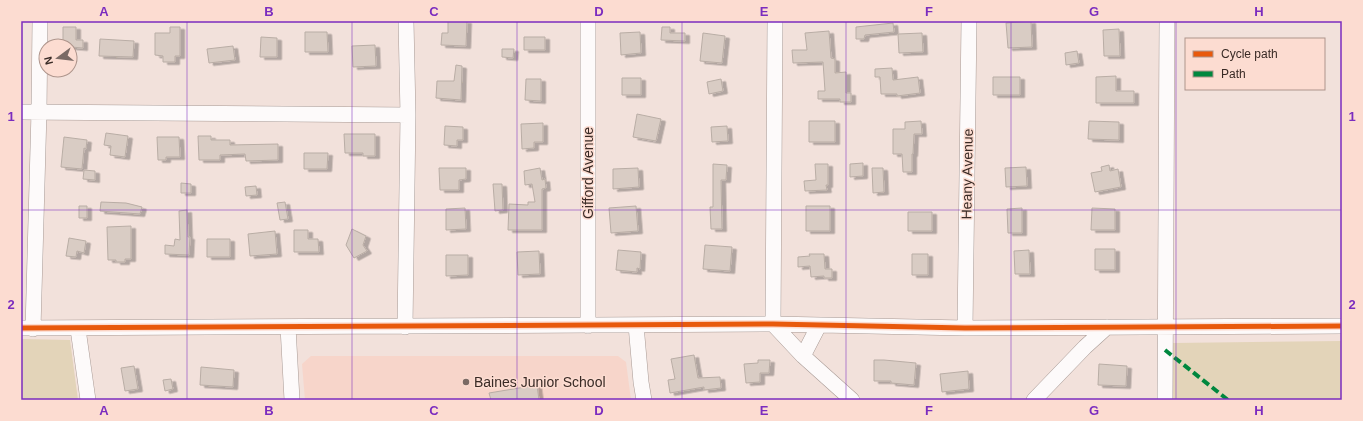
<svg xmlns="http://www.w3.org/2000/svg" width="1363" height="421" viewBox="0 0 1363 421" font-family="Arial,sans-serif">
<defs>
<filter id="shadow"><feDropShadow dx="4.5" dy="2.5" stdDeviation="0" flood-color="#0004"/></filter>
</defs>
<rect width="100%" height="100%" fill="#f2e1db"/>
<path fill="#f7d5ca" d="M311,356H618L626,362L631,400H305L302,364Z"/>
<path fill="#e3d4b9" d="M21,339L70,340L78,400H21Z
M1342,341V400H1173V343Z"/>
<path fill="#d9ccc4" stroke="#b9ada5" filter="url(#shadow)" d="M448,21H467L466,46L441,45L442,33H448Z
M1031,21L1032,47L1008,48L1006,23Z
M893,23L894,32L865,35L864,39H856V27Z
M63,27H76V40H83V48L58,46V40H63Z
M170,27H180V56H175V62H163V56L155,55V33H170Z
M662,27H670V33H685V41L661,40Z
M1119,29L1120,56H1104L1103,30Z
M829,31L831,58L835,59V73L846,72V93H851V102H840V99H818V91H825L823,62L793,63L792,50H807L805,33Z
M305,32H327L328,52H305Z
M640,32L641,53L621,55L620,33Z
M703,33L725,36L722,63L700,61Z
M922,33L923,52L899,53L898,34Z
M261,37L277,38V57H260Z
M524,37H545V50H524Z
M100,39L134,41L133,57L99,56Z
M375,45L376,66L353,67L352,46Z
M233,46L235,60L209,63L207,49Z
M502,49H514L513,58L502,57Z
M1077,51L1079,63L1066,65L1065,53Z
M456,65L462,66L461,100L436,98L437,81H454Z
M892,68L893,80L918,77L920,93L897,96V94H881L880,77H875V69Z
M1116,76V91H1134V103H1096V77Z
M993,77H1020V95H993Z
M622,78H641V95H622Z
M526,79H541V101L525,100Z
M721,79L723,91L709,94L707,82Z
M637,114L661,119L656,141L633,137Z
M809,121H835V142H809Z
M921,121L922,134H914L913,154H912V172H903L902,154H893V129H905V122Z
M1089,121L1119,122V140L1088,139Z
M543,123V142H534V148L522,149L521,124Z
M445,126L463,127V140H457V146L444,145Z
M727,126L728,141L712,142L711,127Z
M106,133L128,136L125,157L110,155L111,146L104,145Z
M344,134H375V156H363V153H345Z
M198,136H211V140H230V145L278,144V160L246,161L245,154L220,155V160H199Z
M64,137L87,140L86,149L84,148L82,169L61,167Z
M157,137H179L180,157H166V160H158Z
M304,153H328L327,169H304Z
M863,163V176L850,177V164Z
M713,164L727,165L726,180H721L722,229H711L710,207H713Z
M815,164H828V185H826L827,190L805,191L804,181L816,180Z
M1109,165L1110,171L1118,169L1121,187L1095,192L1091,173L1102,171L1101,167Z
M1026,167L1027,186L1006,187L1005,168Z
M439,168H466V179L459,180V190H440Z
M540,168L542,180L545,179L546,188L542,189V230H508L509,204L528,205V202H535L532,184L525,185L524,171Z
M638,168L639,187L613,189V169Z
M872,168H883L884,192L873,193Z
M84,170L95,171V180L83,179Z
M181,183L191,184V193H181Z
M493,184H502L503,210L495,211Z
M256,186L257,195L246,196L245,187Z
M101,202L126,203L142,207L140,214L100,211Z
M285,202L288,219L280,220L277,203Z
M79,206H87V218H79Z
M636,206L638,231L611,233L609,208Z
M806,206H830V231H806Z
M465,208L466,229L446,230V209Z
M1022,208V233H1008L1007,209Z
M1092,208L1115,209V230H1091Z
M187,210L188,237H190L189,255L165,254V245L174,246L175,239L180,240L179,211Z
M908,212H932V231H908Z
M131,226V259H125V262H116V260H108L107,227Z
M352,229L366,236L363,245L367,251L354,258L346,245Z
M294,230H308V239H318L319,252H294Z
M275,231L277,254L250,256L248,234Z
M69,238L86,241L84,253L77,251L76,257L66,256Z
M207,239H230V257H207Z
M705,245L732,247L730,271L703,269Z
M1095,249H1115V270H1095Z
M618,250L641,252L640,269L637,268V272L616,270Z
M1029,250L1030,274H1015L1014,251Z
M539,251L540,274L518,275L517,252Z
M809,254H824L825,269H832V278H824V276L811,277L810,266L798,267V257L810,256Z
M912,254H928V275H912Z
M446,255H468V275L446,276Z
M694,355L698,378L720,377L721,388L704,390V387L670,393L668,380L675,379L671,359Z
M758,360H770L769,373H760V382L746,383L744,364L758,363Z
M874,360H884L916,363L914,385L891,383V381H874Z
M1099,364L1127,366L1126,386L1098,385Z
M134,366L138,389L125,391L121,368Z
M201,367L234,370L233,387L200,385Z
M968,371L969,389L942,392L940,374Z
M171,379L173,389L165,391L163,380Z
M537,385L539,400H491L489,393Z"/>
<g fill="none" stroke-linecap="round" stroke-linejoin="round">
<defs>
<path id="minor" d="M775,21L773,324L803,356L852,400
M21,112L408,115
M636,325L641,382L644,400
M588,326V21
M288,327L292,400
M405,327L408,115L406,21
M21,328L773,324L965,328L1342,326
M965,328L969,21
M33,329L39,111L40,21
M78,329L88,400
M803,356L819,325
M1034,400L1085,347L1107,327
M1165,400L1167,21"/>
</defs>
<use href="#minor" stroke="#a89a95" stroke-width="16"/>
<use href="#minor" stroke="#fdfafa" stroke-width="15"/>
<path stroke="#00873e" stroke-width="4" stroke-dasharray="8 4" stroke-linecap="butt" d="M1165,350L1228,400"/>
<defs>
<path id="cycleway" d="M21,328L773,324L965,328L1342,326"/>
</defs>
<use href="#cycleway" stroke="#fcdcd1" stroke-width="8"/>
<use href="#cycleway" stroke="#e8590c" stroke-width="5"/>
</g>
<path fill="none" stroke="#7b2cbf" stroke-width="1" stroke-opacity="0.55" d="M187,21V400M352,21V400M517,21V400M682,21V400M846,21V400M1011,21V400M1176,21V400M21,210H1342"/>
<circle fill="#7a6a65" stroke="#fcdcd1" stroke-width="1.5" cx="466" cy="382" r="4"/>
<g text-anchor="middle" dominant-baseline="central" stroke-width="3" stroke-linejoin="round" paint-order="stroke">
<g font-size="14" fill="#392a25" stroke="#fcdcd1">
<text transform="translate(588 173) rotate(-90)">Gifford Avenue</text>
<text transform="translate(967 174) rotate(-89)">Heany Avenue</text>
</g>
<g font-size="14" fill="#392a25" stroke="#fcdcd1" text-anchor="start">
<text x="474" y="382">Baines Junior School</text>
</g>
</g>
<rect width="1363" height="421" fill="none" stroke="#fcdcd1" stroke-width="44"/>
<rect x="1185" y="38" width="140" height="52" fill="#fcdcd1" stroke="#ae958c"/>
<rect x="1193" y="51" width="20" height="6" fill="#e8590c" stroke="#ae958c"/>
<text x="1221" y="58" font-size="12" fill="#392a25">Cycle path</text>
<rect x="1193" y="71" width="20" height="6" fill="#00873e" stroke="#ae958c"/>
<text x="1221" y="78" font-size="12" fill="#392a25">Path</text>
<g transform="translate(58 58) rotate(255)"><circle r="19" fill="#fcdcd1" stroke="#ae958c"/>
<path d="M0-3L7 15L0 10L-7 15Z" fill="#7a6a65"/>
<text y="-6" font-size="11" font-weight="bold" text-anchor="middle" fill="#392a25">N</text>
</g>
<rect x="22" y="22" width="1319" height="377" fill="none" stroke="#7b2cbf" stroke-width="1.5"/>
<g font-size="13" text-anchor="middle" font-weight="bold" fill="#7b2cbf">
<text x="104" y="16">A</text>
<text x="269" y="16">B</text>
<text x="434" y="16">C</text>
<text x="599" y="16">D</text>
<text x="764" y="16">E</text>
<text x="929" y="16">F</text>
<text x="1094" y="16">G</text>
<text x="1259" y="16">H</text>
<text x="11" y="121">1</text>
<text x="1352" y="121">1</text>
<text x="11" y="309">2</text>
<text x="1352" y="309">2</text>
<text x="104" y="415">A</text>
<text x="269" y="415">B</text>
<text x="434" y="415">C</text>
<text x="599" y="415">D</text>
<text x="764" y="415">E</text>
<text x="929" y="415">F</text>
<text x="1094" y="415">G</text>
<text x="1259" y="415">H</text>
</g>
</svg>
